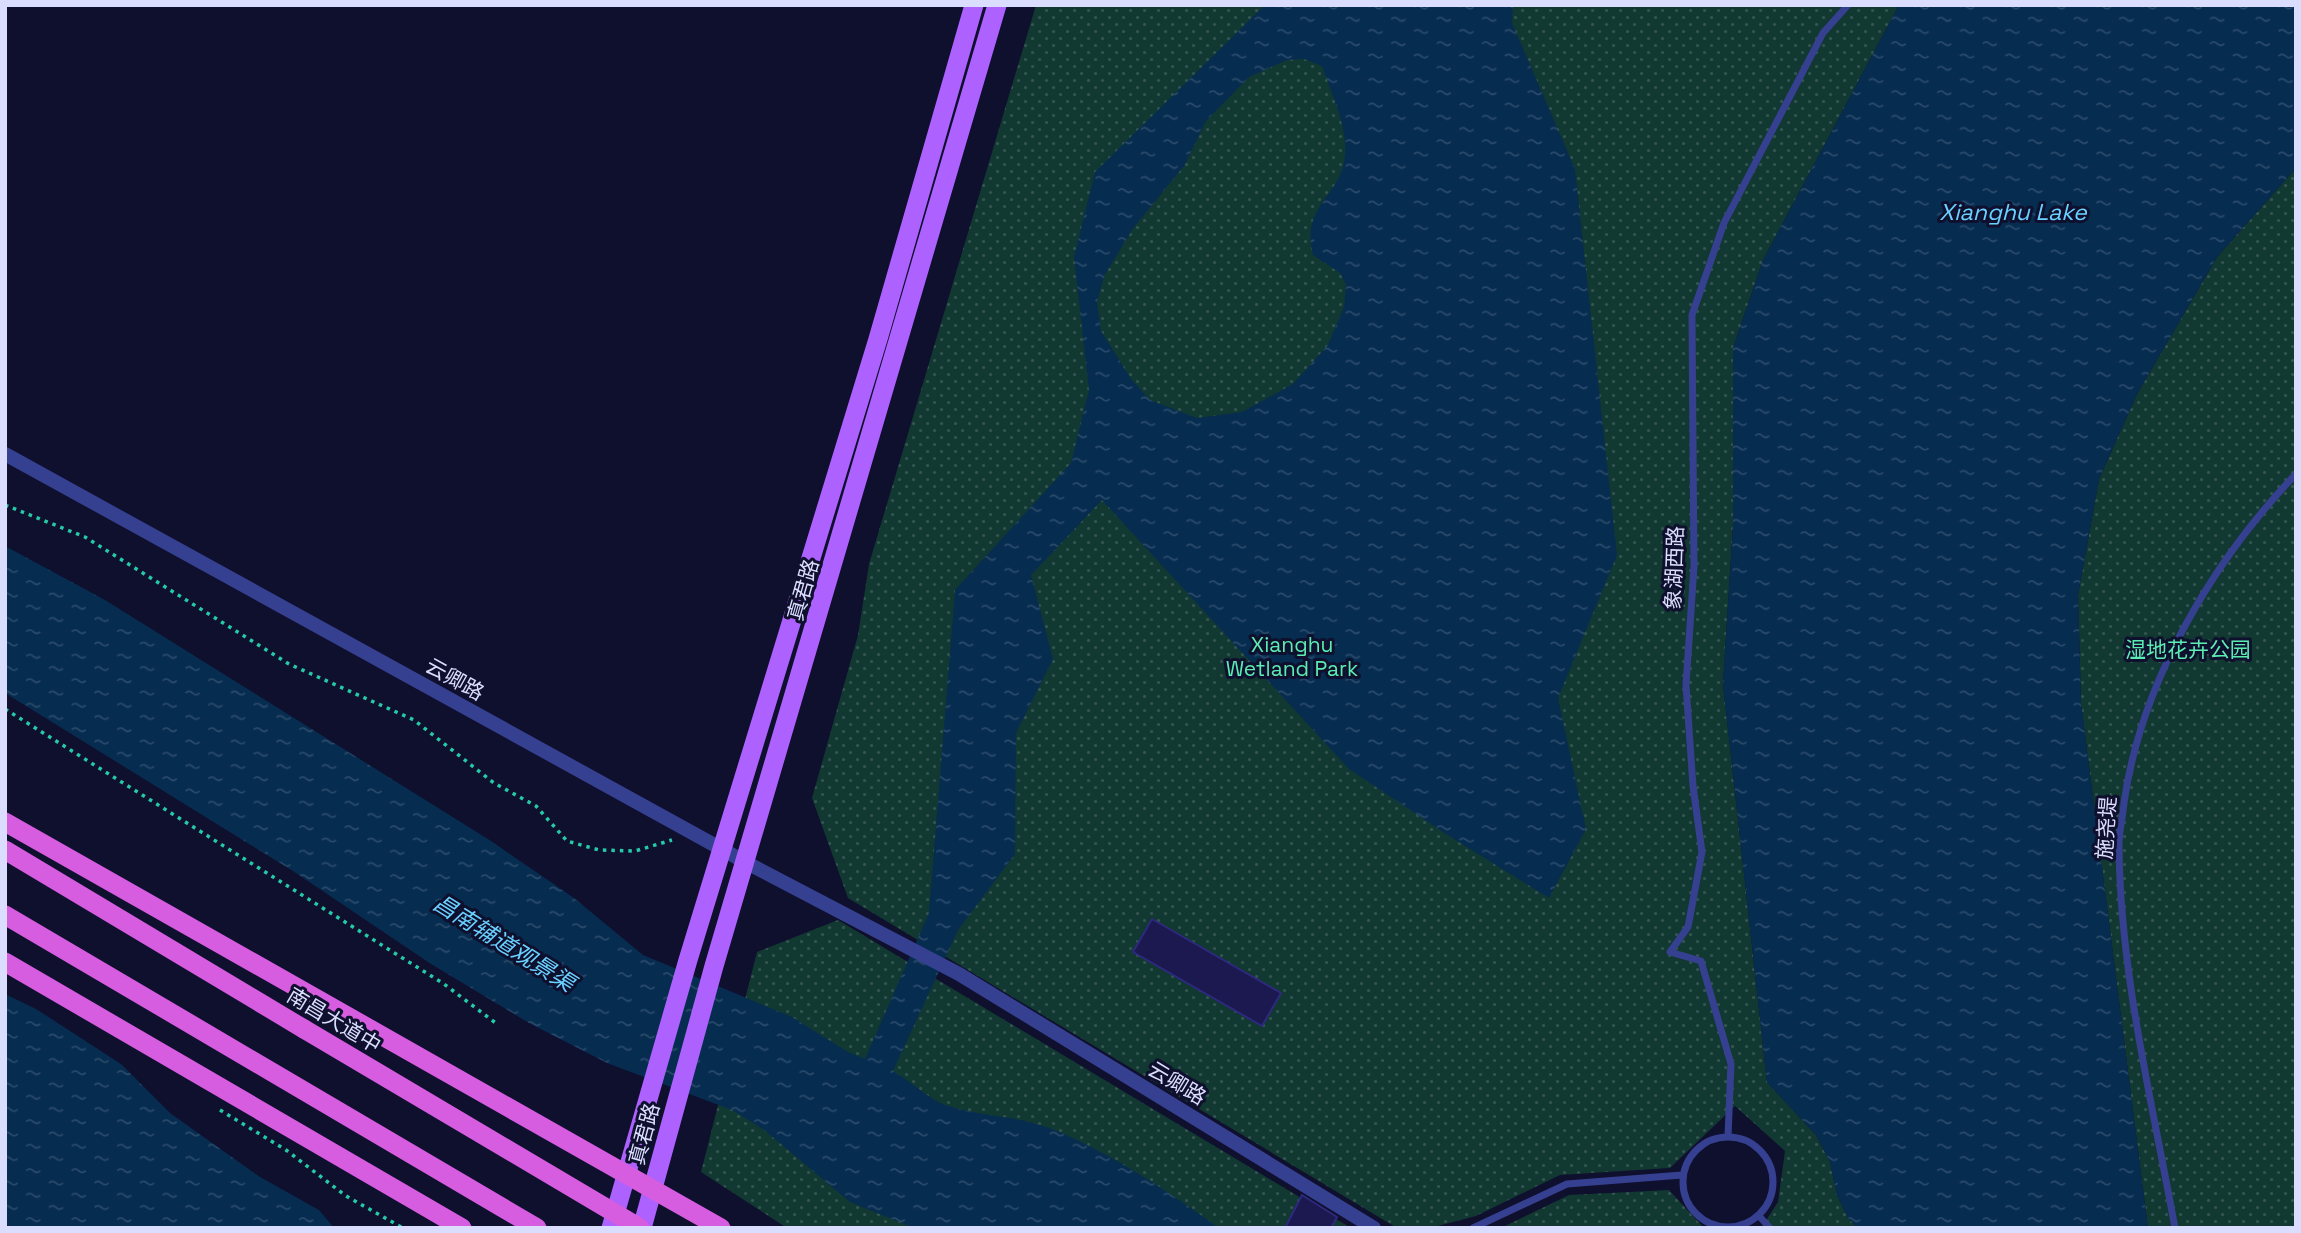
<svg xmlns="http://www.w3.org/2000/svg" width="2301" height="1233" viewBox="0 0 2301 1233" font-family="'Space Grotesk','Noto Sans SC',sans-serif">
<defs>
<pattern id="grass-dots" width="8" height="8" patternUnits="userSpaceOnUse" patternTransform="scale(1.75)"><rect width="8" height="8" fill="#113831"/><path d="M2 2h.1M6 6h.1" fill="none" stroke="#335450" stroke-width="1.8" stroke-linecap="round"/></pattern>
<pattern id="water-ripples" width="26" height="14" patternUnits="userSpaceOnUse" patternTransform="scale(1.75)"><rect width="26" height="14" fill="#062c50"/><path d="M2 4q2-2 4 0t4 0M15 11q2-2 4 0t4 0" fill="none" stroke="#2a4a6a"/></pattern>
</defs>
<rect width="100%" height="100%" fill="#0f0f2e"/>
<path fill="url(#grass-dots)" d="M1036,5H1899L1763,260L1733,348V525L1723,684L1767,1082L1816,1135L1830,1162L1837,1195L1848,1218L1858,1228H1761L1778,1202L1785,1151L1735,1106L1670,1168L1560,1175L1476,1216L1430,1228H1397L848,898L812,798L858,635L869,564Z
M2296,168V1228H2148L2081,703L2078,595L2099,479L2137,394L2217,257Z
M838,920L1351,1228H787L701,1172L757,952Z
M1669,1190L1704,1228H1501L1569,1195Z"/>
<path fill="url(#water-ripples)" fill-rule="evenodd" d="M1265,5H1513L1512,23L1575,169L1617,555L1558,698L1586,829L1549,898L1446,834L1349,769L1102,500L1031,575L1053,659L1016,733L1015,854L958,930L893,1071C913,1082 929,1101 952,1107C985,1117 1020,1116 1052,1129C1113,1154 1166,1190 1219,1228H914L850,1202L763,1129L732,1110L607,1063L529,1023L431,964L293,871L5,693V546L105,600L491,841L574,898L643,955L792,1017L848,1052L865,1059L929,913L955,590L1071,463L1089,390L1074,257L1095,172ZM1304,59L1322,66C1331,93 1348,127 1345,155C1342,197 1300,204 1313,255L1340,273L1346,284L1344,307L1328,345L1293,384L1242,412L1197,418L1150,400L1131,379L1101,331L1097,302L1104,276L1134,227L1184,166L1206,121L1249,77L1287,60Z
M1899,5H2296V168L2217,257L2137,394L2099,479L2078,595L2081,703L2148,1228H1858L1848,1218L1837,1195L1830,1162L1816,1135L1767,1082L1723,684L1733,525V348L1763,260Z
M5,994L36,1009L121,1064L170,1113L260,1177L319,1210L334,1228H5Z"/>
<path fill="#1c1950" stroke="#2d297f" stroke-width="2" d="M1152,919L1281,993L1262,1026L1133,952Z
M1302,1195L1337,1217L1331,1228H1285Z"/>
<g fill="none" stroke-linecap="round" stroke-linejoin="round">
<path stroke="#25caa7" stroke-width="3.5" stroke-dasharray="3.5 5" stroke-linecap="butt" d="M5,505L85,537L289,664L414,720L494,783L536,806L567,841L599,850L635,851L672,840
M5,709L444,984L497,1024
M220,1110L286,1150L346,1196L403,1228"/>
<path stroke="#364091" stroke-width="7" d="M1728,1136L1731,1064L1701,961L1670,952L1688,927L1702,852L1693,786L1686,685L1694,567L1692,315L1724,223L1823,33L1848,5
M1683 1182a45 45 0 1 1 90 0a45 45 0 1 1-90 0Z
M1759,1216L1770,1228
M1473,1228L1567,1184L1682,1175
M2175,1228C2152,1101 2120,974 2119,845C2119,831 2123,816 2124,803C2141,682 2212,562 2296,474"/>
<path stroke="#364091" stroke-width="14" d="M5,454L747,863L959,974L1374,1228"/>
<path stroke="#ad62ff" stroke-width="19" d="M611,1228L688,960L878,339L974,5
M642,1228L714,966L997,5"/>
<path stroke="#d65ce0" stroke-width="19" d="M5,822L721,1228
M5,850L304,1029
M5,915L537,1228
M5,962L462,1228"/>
<path stroke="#d65ce0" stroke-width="19" d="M304,1029L640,1228"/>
</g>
<g text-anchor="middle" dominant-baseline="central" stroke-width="6" stroke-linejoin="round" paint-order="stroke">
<g font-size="21" fill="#dbddff" stroke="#0f0f2e">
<text transform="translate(1674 568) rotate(-88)">象湖西路</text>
<text transform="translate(803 590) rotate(-74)">真君路</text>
<text transform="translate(455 679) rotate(29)">云卿路</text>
<text transform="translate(2106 828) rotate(-86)">施尧堤</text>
<text transform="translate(334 1020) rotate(31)">南昌大道中</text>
<text transform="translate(1177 1083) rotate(31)">云卿路</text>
<text transform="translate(644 1134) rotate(-75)">真君路</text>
</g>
<g font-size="21" fill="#5becb1" stroke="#0f0f2e">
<text x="1292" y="644">Xianghu<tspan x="1292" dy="24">Wetland Park</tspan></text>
<text x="2188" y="649">湿地花卉公园</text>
</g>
<g font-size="23" font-style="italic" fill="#69d1ff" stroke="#0f0f2e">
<text x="2013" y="212">Xianghu Lake</text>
<text transform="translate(504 943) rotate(32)">昌南辅道观景渠</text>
</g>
</g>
<rect width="2301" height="1233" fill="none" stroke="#dbddff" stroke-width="14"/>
</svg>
